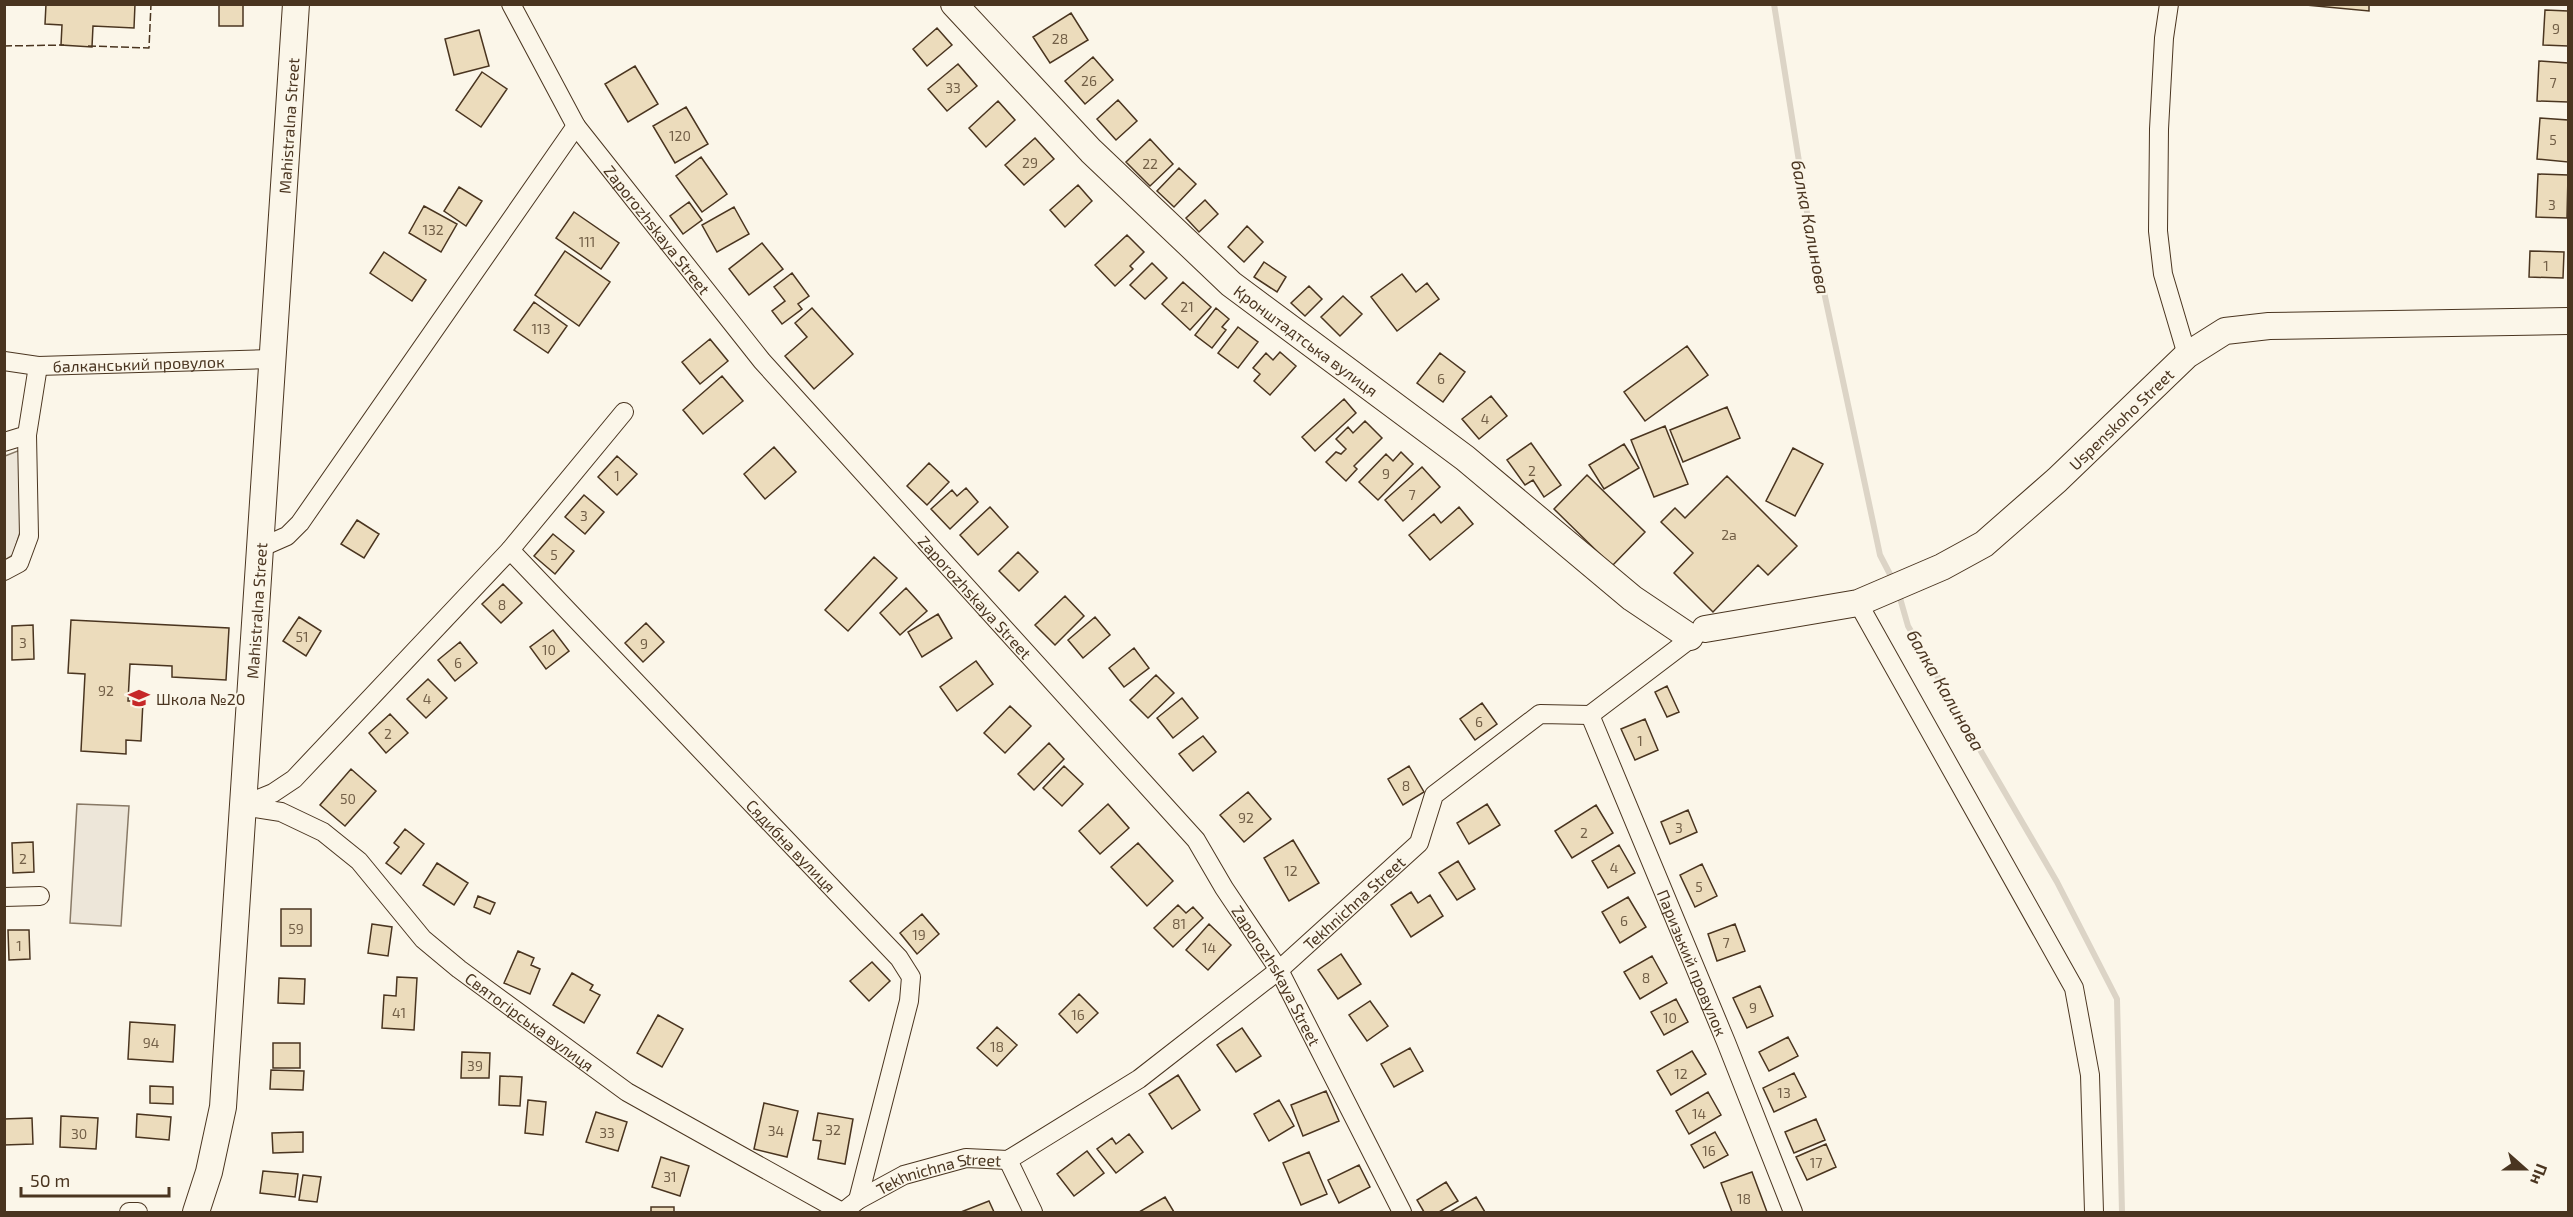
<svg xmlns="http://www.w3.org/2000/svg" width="2573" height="1217" viewBox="0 0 2573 1217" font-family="'Exo 2',sans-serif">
<rect width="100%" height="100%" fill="#fbf6e9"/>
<path fill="#ede6d9" stroke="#887966" stroke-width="1.5" d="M20,450L21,529L13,555L5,560V456Z
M77,804L129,806L121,926L70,923Z"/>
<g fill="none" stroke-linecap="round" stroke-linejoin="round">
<path stroke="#dcd4c6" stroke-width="6" d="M1774,4L1807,212L1880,555L1894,582
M1898,591L1908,626L2057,882L2117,999L2122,1212"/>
</g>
<path fill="#ecdcbc" stroke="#4a3520" stroke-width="1.5" d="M46,4H135L134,28L93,26L92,47L61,45L62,25L45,24Z
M219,4H243V26H219Z
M2295,4H2369V11Z
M2545,10L2568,11V46L2543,45Z
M1071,13L1088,40L1050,63L1033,37Z
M937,28L952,45L927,66L913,49Z
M479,30L489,66L454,75L445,39Z
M1093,57L1113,80L1085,104L1065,81Z
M2539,61L2568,63V102L2537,101Z
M958,64L977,86L947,111L928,89Z
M635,66L658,104L628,122L605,84Z
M482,72L507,89L481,127L456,110Z
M1118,100L1137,121L1116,140L1097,119Z
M998,101L1015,120L986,147L969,128Z
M686,107L708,144L675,163L653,126Z
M2540,118L2568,120V162L2537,159Z
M1035,138L1054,159L1024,185L1005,165Z
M1150,139L1173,164L1150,186L1126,162Z
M701,157L727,194L702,212L676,176Z
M1179,168L1196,184L1174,207L1157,191Z
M2538,174L2568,175L2567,218L2536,217Z
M1078,185L1092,201L1065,227L1050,210Z
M459,187L482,201L466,226L444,211Z
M1205,200L1218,214L1199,232L1186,218Z
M689,202L702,220L683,234L670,216Z
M424,206L457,224L441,252L409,233Z
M734,207L749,234L717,252L702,225Z
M574,212L619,243L601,269L556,238Z
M1247,226L1263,242L1244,262L1228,247Z
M1127,235L1144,252L1130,266L1133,269L1115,286L1095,265Z
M762,243L783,269L749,295L729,269Z
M565,251L610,282L579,326L535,295Z
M2530,251L2564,252L2563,278L2529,277Z
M384,252L426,280L412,301L370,273Z
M1264,262L1286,277L1277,292L1254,277Z
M1152,263L1167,278L1145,299L1130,285Z
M792,273L809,296L798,304L802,309L782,324L772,311L785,301L774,287Z
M1402,274L1416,292L1427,283L1439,299L1397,331L1371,297Z
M1183,282L1211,307L1190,330L1162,304Z
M1309,286L1322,299L1305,316L1291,303Z
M1343,296L1362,314L1340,336L1321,317Z
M534,302L567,326L548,353L514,330Z
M812,308L853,354L814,389L785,356L807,337L795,323Z
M1216,308L1229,319L1222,327L1226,330L1212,348L1195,335Z
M1238,327L1258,342L1238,368L1218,353Z
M710,339L728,361L700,384L682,362Z
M1687,346L1708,375L1645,421L1624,392Z
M1280,352L1296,366L1270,395L1254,381L1260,374L1253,368L1266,353L1273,360Z
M1440,353L1465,372L1443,402L1417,383Z
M722,376L743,401L703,434L683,410Z
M1491,396L1507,416L1479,439L1462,419Z
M1344,399L1356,413L1315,451L1302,437Z
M1727,407L1740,438L1683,462L1670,430Z
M1365,421L1382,438L1354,466L1357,469L1346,481L1326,462L1336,452L1341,454L1346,449L1336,439L1348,427L1353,433Z
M1665,426L1688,484L1654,497L1631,440Z
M1531,443L1561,485L1544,497L1533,480L1525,485L1507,460Z
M1624,444L1639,468L1604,489L1589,465Z
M774,447L796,472L765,499L744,474Z
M1793,448L1823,464L1795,516L1766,501Z
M1401,452L1413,464L1378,500L1359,482L1386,454L1393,461Z
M617,456L637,474L617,495L598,477Z
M929,463L949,482L927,505L907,486Z
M1422,467L1440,487L1403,521L1385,500Z
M1587,475L1645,532L1612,566L1554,509Z
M1727,476L1797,546L1768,575L1758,565L1713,612L1674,573L1693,553L1661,522L1675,508L1685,518Z
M966,488L978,502L950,529L931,509L952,490L957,496Z
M584,495L604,512L585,534L565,517Z
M990,507L1008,527L978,555L960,535Z
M1459,507L1473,524L1430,560L1409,535L1434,514L1441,523Z
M357,520L379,534L364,558L341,544Z
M553,534L574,551L555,574L534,556Z
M1018,552L1038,572L1019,591L999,571Z
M874,557L897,578L848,631L825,610Z
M503,584L522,603L501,623L482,604Z
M906,588L927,611L900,635L880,613Z
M1065,596L1084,616L1055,645L1035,625Z
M938,614L952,638L922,657L908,632Z
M299,617L321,631L306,656L283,641Z
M1095,617L1110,635L1083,658L1068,640Z
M71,620L229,628L226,680L172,677V666L130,664L128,701H143L141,741L126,740V754L81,751L85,674L68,673Z
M646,623L664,642L643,662L625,643Z
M33,625L34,659L12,660V626Z
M553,630L569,651L546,669L530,647Z
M460,642L477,663L455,681L438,660Z
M1134,648L1149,668L1124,687L1109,668Z
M976,661L993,684L957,711L940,687Z
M1156,675L1174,693L1148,718L1130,700Z
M428,679L447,698L426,718L407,699Z
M1667,686L1679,712L1667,717L1655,692Z
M1182,698L1198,718L1173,738L1157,718Z
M1482,703L1497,724L1475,740L1460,719Z
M1010,706L1031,726L1005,753L984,733Z
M390,714L408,733L386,753L369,733Z
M1645,719L1658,750L1635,760L1621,729Z
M1203,736L1216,752L1193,771L1179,754Z
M1049,743L1064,759L1034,790L1018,774Z
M1064,766L1083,784L1062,806L1043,788Z
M1409,766L1424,792L1403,805L1388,779Z
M351,769L376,791L345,826L320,805Z
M1248,792L1271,819L1244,842L1220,815Z
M1108,804L1129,828L1100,854L1079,831Z
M1487,804L1500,825L1469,844L1457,823Z
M1596,805L1613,833L1572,858L1555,831Z
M1688,810L1697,832L1670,844L1661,822Z
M405,829L424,844L401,874L386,863L399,847L394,843Z
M1293,840L1319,883L1289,901L1264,858Z
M33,842L34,872L13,873L12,843Z
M1138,843L1173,881L1147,906L1111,867Z
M1619,845L1635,873L1608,888L1592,861Z
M1458,861L1475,889L1457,900L1439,873Z
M437,863L468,883L454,905L423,885Z
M1702,864L1717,896L1695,907L1680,875Z
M1411,892L1418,903L1430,895L1443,916L1411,937L1391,905Z
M478,896L495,903L490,914L474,907Z
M1628,897L1646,927L1620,943L1602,912Z
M1178,905L1186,913L1193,907L1203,918L1173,947L1154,928Z
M281,909H311V946H281Z
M922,914L939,934L917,954L900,933Z
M372,924L392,927L388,956L368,953Z
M1209,924L1231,945L1208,970L1186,950Z
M1735,924L1745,951L1717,961L1708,934Z
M8,930H29L30,959L9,960Z
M518,951L534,958L531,965L540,969L530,994L504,983Z
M1341,954L1361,984L1338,999L1318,970Z
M1652,956L1667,983L1640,999L1624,972Z
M872,962L890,981L869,1001L850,981Z
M572,973L593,985L590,990L600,995L584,1023L553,1005Z
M397,977L417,978L414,1030L382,1028L384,995L396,996Z
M279,978L305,979L304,1004L278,1003Z
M1760,986L1773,1016L1747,1028L1733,998Z
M1079,994L1098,1013L1077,1033L1059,1014Z
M1676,999L1688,1022L1664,1035L1651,1012Z
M1370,1001L1388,1026L1367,1041L1349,1015Z
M658,1015L683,1029L662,1067L637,1053Z
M130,1022L175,1025L173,1062L128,1059Z
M997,1027L1017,1045L997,1066L977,1048Z
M1242,1028L1261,1056L1236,1072L1217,1045Z
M1788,1037L1798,1056L1769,1071L1759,1052Z
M273,1043H300V1068H273Z
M1410,1048L1423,1071L1394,1087L1381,1064Z
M1692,1051L1706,1074L1671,1095L1657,1071Z
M462,1052L490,1053L489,1078H461Z
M271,1070L304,1071L303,1090L270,1089Z
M1794,1073L1806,1097L1774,1112L1763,1088Z
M1178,1075L1200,1110L1172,1129L1149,1094Z
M500,1076L522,1077L520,1106L499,1105Z
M150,1086L173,1087V1104L150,1103Z
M1326,1091L1339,1121L1303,1136L1291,1105Z
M1708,1092L1721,1115L1689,1134L1676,1111Z
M528,1100L546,1102L543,1135L525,1133Z
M1279,1100L1294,1126L1269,1141L1254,1114Z
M764,1103L798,1111L787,1157L754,1149Z
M596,1112L627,1122L618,1151L586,1142Z
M818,1113L853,1119L845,1164L818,1159L821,1141L813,1140Z
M137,1114L171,1117L169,1140L136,1137Z
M61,1116L98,1118L96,1149L60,1147Z
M32,1118L33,1144L4,1145V1119Z
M1816,1119L1825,1140L1794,1153L1785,1132Z
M303,1132V1152L273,1153L272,1133Z
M1715,1132L1728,1155L1704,1168L1691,1145Z
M1129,1134L1143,1152L1116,1173L1097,1149L1112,1138L1116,1144Z
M1826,1144L1836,1167L1807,1180L1796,1157Z
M1087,1151L1104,1173L1074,1196L1057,1174Z
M1309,1152L1327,1194L1301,1205L1283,1163Z
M661,1157L689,1166L680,1196L652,1187Z
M1359,1165L1370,1187L1339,1203L1328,1180Z
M263,1171L298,1174L295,1197L260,1193Z
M1752,1172L1767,1212H1732L1721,1183Z
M303,1175L321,1177L317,1202L299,1200Z
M1446,1182L1458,1201L1439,1212H1424L1417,1200Z
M1165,1197L1174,1212H1139Z
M1476,1197L1485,1212H1450Z
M989,1201L994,1212H961Z
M651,1207H674V1212H651Z"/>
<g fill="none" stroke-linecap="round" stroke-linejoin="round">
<defs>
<g id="street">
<path id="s1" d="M511,4L576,126L762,361L1196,840L1224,888L1279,970L1402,1212"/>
<path d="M2169,4L2164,38L2159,129L2158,231L2163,274L2187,355"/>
<path id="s2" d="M4,361L38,366L272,359"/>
<path d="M4,442L27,435L38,366"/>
<path d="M262,547L287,536L300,523L576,126"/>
<path id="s3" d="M510,550L899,958L911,977L909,1001L858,1200"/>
<path d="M4,571L19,563L29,536L27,435"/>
<path d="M1858,603L2074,988L2090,1075L2094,1212"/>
<path id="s4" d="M1590,715L1726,1042L1793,1212"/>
<path d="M244,805L273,793L294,779L510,550L624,412"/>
<path id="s5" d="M242,806L281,812L323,832L359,861L423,939L459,969L627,1092L842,1212"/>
<path d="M4,897L40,896"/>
<path d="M1008,1160L1033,1212"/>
<path d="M129,1212H138"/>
<path id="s6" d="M843,1212L858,1200L904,1175L966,1158L1008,1160L1139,1079L1279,970L1419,843L1434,795L1540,714L1590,715L1698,633"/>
</g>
<g id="secondary">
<path id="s7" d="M954,4L1091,151L1231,284L1465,458L1632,598L1690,637"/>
<path id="s8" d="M1705,629L1858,603L1942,567L1984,544L2057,480L2187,355L2225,331L2269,326L2568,321"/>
<path id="s9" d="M196,1212L209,1172L223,1107L296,4"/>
</g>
</defs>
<use href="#street" stroke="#4a3520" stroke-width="20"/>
<use href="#secondary" stroke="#4a3520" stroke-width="28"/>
<use href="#street" stroke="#fbf6e9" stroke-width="18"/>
<use href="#secondary" stroke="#fbf6e9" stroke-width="26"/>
<path stroke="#4a3520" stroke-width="1.5" stroke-dasharray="8 3" stroke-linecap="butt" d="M4,46L64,45
M88,46L149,48L151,4"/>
</g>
<defs>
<symbol id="school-bare" viewBox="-9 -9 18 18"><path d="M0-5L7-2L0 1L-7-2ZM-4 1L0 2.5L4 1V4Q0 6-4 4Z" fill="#c62828" stroke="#fbf6e9" stroke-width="2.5" paint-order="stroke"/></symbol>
</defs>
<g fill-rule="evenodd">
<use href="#school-bare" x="124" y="683" width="30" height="30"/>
</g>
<g text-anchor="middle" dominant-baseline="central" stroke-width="4.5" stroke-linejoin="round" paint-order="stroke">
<g font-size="14" fill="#725f47">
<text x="2556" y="28">9</text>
<text x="1060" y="38">28</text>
<text x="1089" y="80">26</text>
<text x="2553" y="82">7</text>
<text x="953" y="87">33</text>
<text x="680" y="135">120</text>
<text x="2553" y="139">5</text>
<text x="1030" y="162">29</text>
<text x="1150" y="163">22</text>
<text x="2552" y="204">3</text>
<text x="433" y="229">132</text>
<text x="587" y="241">111</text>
<text x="2546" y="265">1</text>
<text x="1187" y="306">21</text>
<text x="541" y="328">113</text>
<text x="1441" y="378">6</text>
<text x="1485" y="418">4</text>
<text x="1532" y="470">2</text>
<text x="1386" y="473">9</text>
<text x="617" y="475">1</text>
<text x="1412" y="494">7</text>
<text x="584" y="515">3</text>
<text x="1729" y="534">2а</text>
<text x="554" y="554">5</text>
<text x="502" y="604">8</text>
<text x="302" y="636">51</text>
<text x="23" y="642">3</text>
<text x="644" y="643">9</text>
<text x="549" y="649">10</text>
<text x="458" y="662">6</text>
<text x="106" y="690">92</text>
<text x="427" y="698">4</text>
<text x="1479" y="721">6</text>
<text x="388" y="733">2</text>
<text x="1640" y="740">1</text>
<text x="1406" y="785">8</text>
<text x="348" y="798">50</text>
<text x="1246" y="817">92</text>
<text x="1679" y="827">3</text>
<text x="1584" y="832">2</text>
<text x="23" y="858">2</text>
<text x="1614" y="867">4</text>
<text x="1291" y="870">12</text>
<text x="1699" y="886">5</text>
<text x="1624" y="920">6</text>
<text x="1179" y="923">81</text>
<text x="296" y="928">59</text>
<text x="919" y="934">19</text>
<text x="1726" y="942">7</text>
<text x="19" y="945">1</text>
<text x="1209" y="947">14</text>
<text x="1646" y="977">8</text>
<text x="1753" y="1007">9</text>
<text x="399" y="1012">41</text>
<text x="1078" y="1014">16</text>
<text x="1670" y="1017">10</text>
<text x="151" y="1042">94</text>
<text x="997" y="1046">18</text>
<text x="475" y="1065">39</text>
<text x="1681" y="1073">12</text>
<text x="1784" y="1092">13</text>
<text x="1699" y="1113">14</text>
<text x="833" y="1129">32</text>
<text x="776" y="1130">34</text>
<text x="607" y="1132">33</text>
<text x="79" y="1133">30</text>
<text x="1709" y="1150">16</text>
<text x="1816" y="1162">17</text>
<text x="670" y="1176">31</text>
<text x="1744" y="1198">18</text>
</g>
<g font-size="16" fill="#4a3520" stroke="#fbf6e9">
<text stroke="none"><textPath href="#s9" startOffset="1092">Mahistralna Street</textPath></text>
<text stroke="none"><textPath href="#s1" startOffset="270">Zaporozhskaya Street</textPath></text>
<text stroke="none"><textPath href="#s7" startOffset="488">Кронштадтська вулиця</textPath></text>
<text stroke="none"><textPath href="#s2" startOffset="135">балканський провулок</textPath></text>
<text stroke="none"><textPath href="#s8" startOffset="480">Uspenskoho Street</textPath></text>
<text stroke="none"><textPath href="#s1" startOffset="756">Zaporozhskaya Street</textPath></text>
<text stroke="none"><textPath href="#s9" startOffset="606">Mahistralna Street</textPath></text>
<text stroke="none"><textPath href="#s3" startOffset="408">Сядибна вулиця</textPath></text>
<text stroke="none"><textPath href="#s6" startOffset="610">Tekhnichna Street</textPath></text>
<text stroke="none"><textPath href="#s4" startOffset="268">Паризький провулок</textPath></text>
<text stroke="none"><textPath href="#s1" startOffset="1242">Zaporozhskaya Street</textPath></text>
<text stroke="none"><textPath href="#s5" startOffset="368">Святогірська вулиця</textPath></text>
<text stroke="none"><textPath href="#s6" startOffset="106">Tekhnichna Street</textPath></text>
</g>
<g font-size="16" fill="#4a3520" stroke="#fbf6e9" text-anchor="start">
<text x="156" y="698">Школа №20</text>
</g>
<g font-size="18" font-style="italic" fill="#4a3520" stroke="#fbf6e9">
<text transform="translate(1811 227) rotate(79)">балка Калинова</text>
<text transform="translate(1946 690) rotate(60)">балка Калинова</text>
</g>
</g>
<rect width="2573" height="1217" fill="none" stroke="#4a3520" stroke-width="12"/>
<g transform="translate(2525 1169) rotate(111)" stroke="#fbf6e9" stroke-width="4.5" paint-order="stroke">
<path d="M0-4.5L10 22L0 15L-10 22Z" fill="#4a3520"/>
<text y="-9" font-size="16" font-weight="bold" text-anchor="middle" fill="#4a3520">Пн</text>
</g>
<path d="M21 1187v9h148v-9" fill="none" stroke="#4a3520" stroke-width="3"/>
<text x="30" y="1187" font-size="18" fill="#4a3520" stroke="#fbf6e9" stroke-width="4.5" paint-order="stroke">50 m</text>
</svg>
